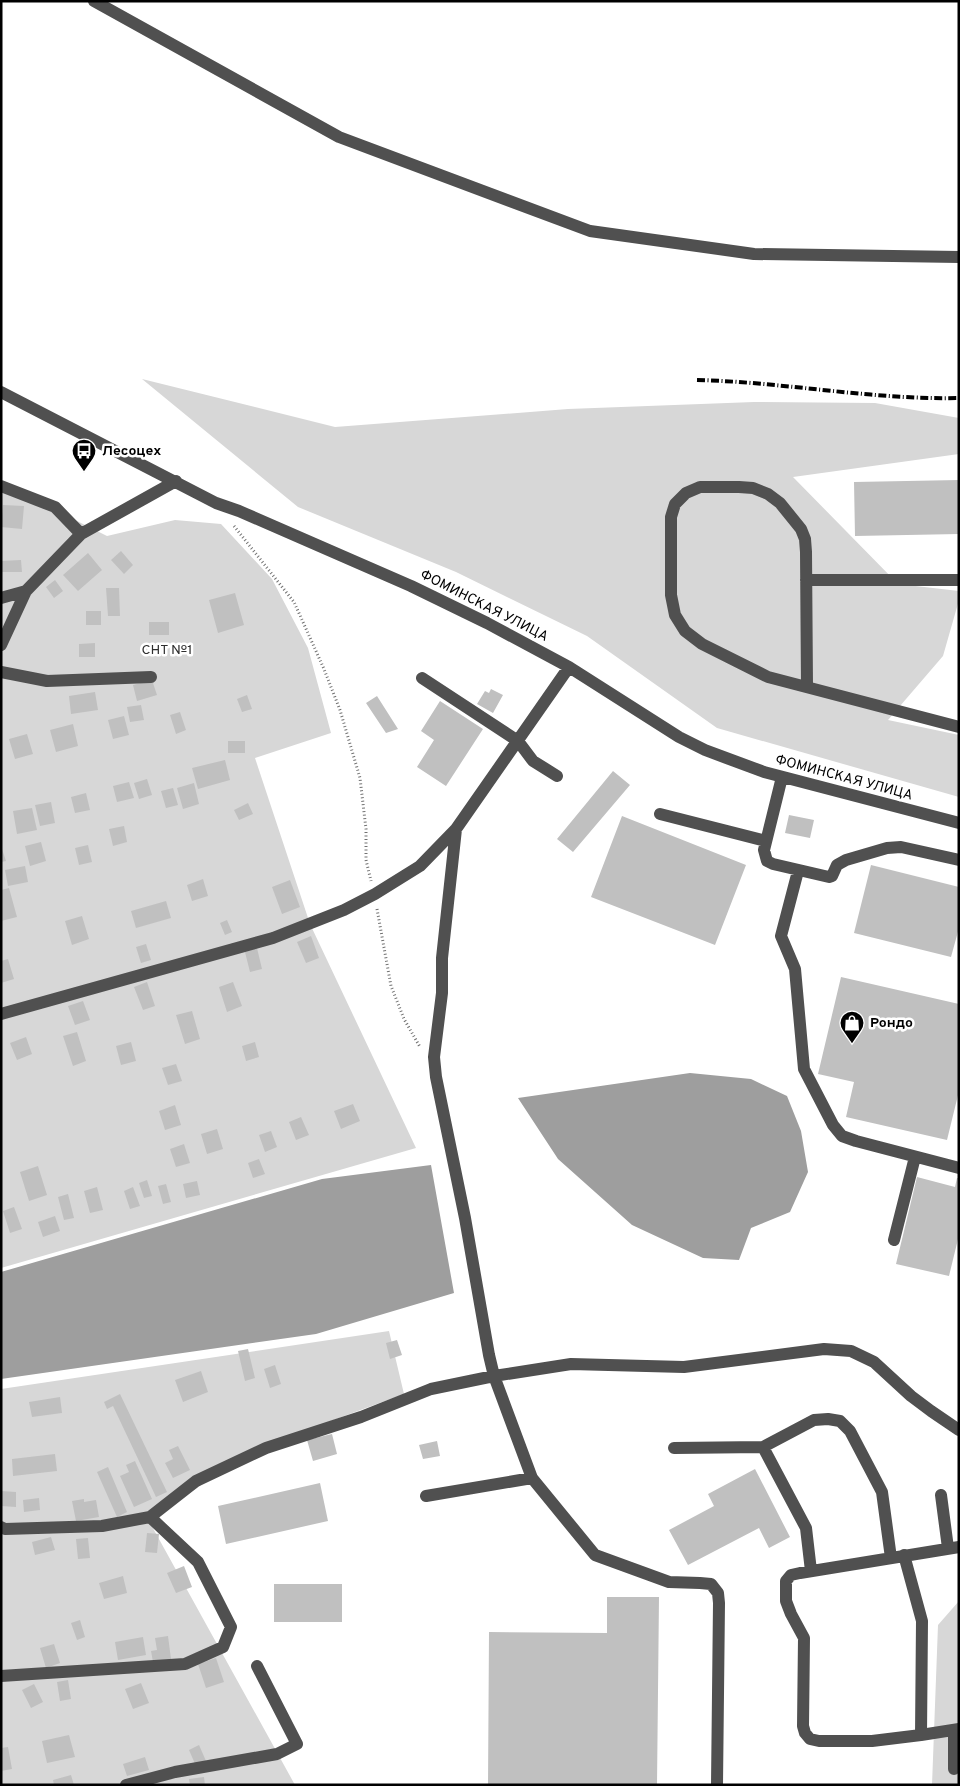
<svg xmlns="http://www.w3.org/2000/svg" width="960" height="1786" viewBox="0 0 960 1786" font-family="Overpass,sans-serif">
<rect width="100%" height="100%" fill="#fff"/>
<path fill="#d7d7d7" d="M142,379L335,427L568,409L754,402L875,403L959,418V454L793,477L898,584L959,591V600L943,656L888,720L959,735V797L717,728L587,636L456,572L298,507Z
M1,483L107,536L175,520L221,524L272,579L308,648L331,733L255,758L310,924L416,1148L1,1268Z
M389,1331L404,1394L252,1450L149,1521L295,1785H1V1389Z
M959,1601V1785H932L938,1625Z"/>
<path fill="#9e9e9e" d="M690,1073L751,1079L787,1096L801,1131L808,1172L790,1212L751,1228L739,1260L703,1258L632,1225L558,1159L518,1098Z
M431,1165L454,1293L316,1334L1,1379V1272L322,1179Z"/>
<path fill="#c0c0c0" d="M959,480V534L855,536L854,482Z
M3,505L24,506L22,529L1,527Z
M121,551L133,565L124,574L111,560Z
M88,553L102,570L78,591L63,575Z
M21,560L22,572H1V561Z
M55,580L63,591L54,598L46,587Z
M106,588H119L120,616H108Z
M235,593L244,625L218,633L209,600Z
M86,611H101V625H86Z
M149,622H169V635H149Z
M95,643V657H79V644Z
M152,680L157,695L137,701L133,685Z
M491,689L503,695L493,713L477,704L485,691L489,693Z
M95,692L98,710L71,714L69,696Z
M247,695L252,709L242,712L237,699Z
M377,696L398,729L386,733L366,703Z
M440,701L483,729L446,786L417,767L434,740L421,731Z
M141,705L144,720L130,722L127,707Z
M180,712L186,730L176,734L170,715Z
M124,716L129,735L113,739L108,720Z
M73,724L78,746L56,752L50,730Z
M27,734L33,754L15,759L9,739Z
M228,741H245V753H228Z
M225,760L230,780L198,789L192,768Z
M613,771L630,785L573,852L557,839Z
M147,779L152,795L139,799L134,783Z
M129,782L134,798L117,802L113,786Z
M194,783L199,804L183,809L177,788Z
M173,788L178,805L166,808L161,791Z
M86,793L90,810L75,813L71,797Z
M51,802L55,823L40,826L35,805Z
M248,803L253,814L239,820L234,810Z
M32,808L37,830L17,834L13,811Z
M789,815L814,820L810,838L785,833Z
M622,816L746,865L715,945L591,897Z
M124,826L127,842L113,846L109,829Z
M41,842L46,861L30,866L25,846Z
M88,845L92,862L79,865L75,848Z
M1,846L6,861L1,862Z
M871,865L959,887V928L951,957L854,933Z
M25,866L28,882L8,886L5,870Z
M203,879L208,896L192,901L187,885Z
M290,880L300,907L282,914L272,887Z
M9,888L17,917L1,921V890Z
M166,901L171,918L136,928L131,911Z
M82,916L89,939L72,945L65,921Z
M227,920L232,932L225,935L220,923Z
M311,936L319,958L306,963L297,942Z
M146,944L151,960L141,963L136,947Z
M257,948L262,969L250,972L245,952Z
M8,959L14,979L1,983V961Z
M841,977L959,1004V1091L947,1140L846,1117L854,1082L818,1074Z
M147,982L155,1006L143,1010L134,987Z
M233,982L242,1006L227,1012L219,987Z
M83,1001L90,1020L75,1025L68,1006Z
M192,1011L200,1039L185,1044L176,1015Z
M77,1032L86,1061L73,1066L63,1036Z
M26,1037L32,1054L17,1060L10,1043Z
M131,1042L136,1061L121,1065L116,1046Z
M255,1042L259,1057L246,1061L242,1046Z
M176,1064L182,1081L168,1085L162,1068Z
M353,1104L360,1121L341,1129L334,1111Z
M175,1105L181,1125L165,1130L159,1111Z
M301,1117L309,1135L296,1140L289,1122Z
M217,1129L223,1149L207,1154L201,1134Z
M271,1131L277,1147L265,1152L259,1135Z
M184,1144L190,1163L176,1167L170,1149Z
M259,1159L265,1174L253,1178L248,1163Z
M38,1166L47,1195L29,1201L20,1172Z
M917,1177L955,1187L957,1178H959V1235L949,1276L896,1264Z
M147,1180L152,1196L144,1198L139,1183Z
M197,1181L200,1195L186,1198L183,1184Z
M166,1184L171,1202L163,1204L158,1186Z
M97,1187L103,1210L90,1213L84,1191Z
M133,1187L140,1206L130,1209L124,1191Z
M68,1194L74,1218L64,1220L58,1197Z
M14,1207L22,1229L10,1233L3,1211Z
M55,1216L60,1231L43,1237L38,1222Z
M397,1340L402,1355L390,1359L386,1343Z
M248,1349L255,1378L245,1381L238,1351Z
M275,1365L281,1384L270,1388L264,1369Z
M201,1371L208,1392L183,1402L175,1380Z
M120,1394L167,1492L156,1497L113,1406L107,1409L104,1402Z
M60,1397L62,1413L32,1417L29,1402Z
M332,1434L337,1454L313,1461L307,1440Z
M437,1441L440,1456L423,1459L419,1445Z
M178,1446L190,1470L173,1478L165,1463L173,1459L169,1450Z
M55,1454L57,1471L13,1476L12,1459Z
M135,1461L152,1499L134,1507L120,1476L129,1472L126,1465Z
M108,1467L127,1512L117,1517L97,1472Z
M755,1469L790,1537L769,1548L759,1528L688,1565L669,1530L714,1506L708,1494Z
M320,1483L328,1521L226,1544L218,1506Z
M1,1491L16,1492V1507L1,1506Z
M39,1498L40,1510L24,1512L23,1500Z
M84,1499V1502L96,1500L99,1517L76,1521L72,1501Z
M147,1533L159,1534L157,1553L145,1552Z
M51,1537L55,1550L35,1555L32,1542Z
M88,1538L90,1558L78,1559L76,1539Z
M184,1566L192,1587L176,1593L167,1573Z
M123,1576L127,1593L104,1599L99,1583Z
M274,1584H342V1622H274Z
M607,1597H659L657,1785H488L489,1632L607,1633Z
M80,1620L85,1637L77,1640L71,1623Z
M168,1636L171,1659L153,1662L151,1651L157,1650L155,1638Z
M143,1637L146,1655L118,1660L115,1642Z
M54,1644L60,1663L46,1668L40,1648Z
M216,1658L224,1682L206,1688L198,1664Z
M68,1680L71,1699L60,1701L57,1682Z
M141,1683L149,1703L133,1709L125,1689Z
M34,1684L43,1702L31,1708L22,1690Z
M69,1735L75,1757L47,1763L42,1741Z
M199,1745L206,1761L196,1766L189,1750Z
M8,1747L12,1769L1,1771V1748Z
M145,1757L149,1770L127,1776L123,1764Z
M71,1775L74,1785H54L53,1780Z
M204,1777L205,1785H190L189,1779Z"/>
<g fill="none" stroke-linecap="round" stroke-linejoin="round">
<path stroke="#727272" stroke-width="3" stroke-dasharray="1 2.5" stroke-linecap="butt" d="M234,526L294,602L324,669L340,710L360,778L366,829V860L371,881
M377,909L391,986L404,1019L420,1047"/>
<path stroke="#505050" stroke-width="12" d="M94,1L339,137L590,231L754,254L959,257
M1,392L216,503L239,511L411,586L487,623L569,667L679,737L705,750L764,772L959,823
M1,486L55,507L81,534
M806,580H959
M1,598L26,591
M1,645L26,591L81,534L176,481
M1,672L47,681L151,677
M422,678L518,741L533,761L557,776
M807,686L806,552L805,539L801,529L780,503L768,494L753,488L739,487H700L686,493L675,504L671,517V595L675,615L685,631L702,644L768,677L959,727
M782,777L764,850L767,861L773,864L829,877L832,876L837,865L846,860L887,848L901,847L959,860
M660,814L766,841
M456,829L442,958V993L434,1057L436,1077L465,1218L489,1355L494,1376L532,1478L595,1555L669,1582L700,1583L711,1584L718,1593L719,1603L717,1785
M798,871L781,936L795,969L804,1069L833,1125L842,1136L856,1141L959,1168
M1,1014L273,938L344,910L375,894L420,866L456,829L569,667
M894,1240L915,1157
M763,1447L806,1528L811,1571
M674,1448L763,1447L814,1420L828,1419L840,1421L850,1431L882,1492L891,1558
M941,1495L948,1548
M426,1496L532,1478
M1,1527L5,1529L102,1526L150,1517L196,1481L266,1448L361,1417L431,1389L494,1376L571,1364L684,1367L824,1349L851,1351L874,1362L911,1396L931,1411L959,1430
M904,1555L922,1621L921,1735L872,1741H819L810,1739L805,1733L803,1726L804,1638L791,1614L786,1601V1581L791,1575L800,1573L959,1547
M1,1676L185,1664L223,1647L231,1627L198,1562L150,1517
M921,1735L959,1729
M954,1769V1730
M126,1785L175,1772L277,1754L297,1744L257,1666"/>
<path stroke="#000" stroke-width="4" stroke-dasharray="8 2.5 1 2.5" stroke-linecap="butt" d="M697,380C785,382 871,400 959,398"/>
</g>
<defs>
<symbol id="bus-pin" viewBox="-11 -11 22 30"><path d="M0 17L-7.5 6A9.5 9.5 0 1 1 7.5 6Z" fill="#000" stroke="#fff"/><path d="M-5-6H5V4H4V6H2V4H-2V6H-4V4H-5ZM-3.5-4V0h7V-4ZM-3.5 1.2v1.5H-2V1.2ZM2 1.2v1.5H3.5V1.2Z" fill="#fff"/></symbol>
<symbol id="shop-pin" viewBox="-11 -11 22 30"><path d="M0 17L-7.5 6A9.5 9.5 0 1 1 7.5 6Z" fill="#000" stroke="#fff"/><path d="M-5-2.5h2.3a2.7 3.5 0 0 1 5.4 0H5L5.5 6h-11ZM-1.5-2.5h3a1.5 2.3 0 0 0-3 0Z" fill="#fff"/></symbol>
</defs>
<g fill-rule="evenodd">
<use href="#bus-pin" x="70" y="437" width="28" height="38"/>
<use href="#shop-pin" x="838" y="1009" width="28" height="38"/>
</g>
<g text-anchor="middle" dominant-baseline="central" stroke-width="5" stroke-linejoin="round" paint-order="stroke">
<g font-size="14" font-weight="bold" fill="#000" stroke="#fff" text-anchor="start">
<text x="102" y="451">Лесоцех</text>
<text x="870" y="1023">Рондо</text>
</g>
<g font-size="14" fill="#000" stroke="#fff">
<text transform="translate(484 606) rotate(27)">ФОМИНСКАЯ УЛИЦА</text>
<text transform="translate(844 778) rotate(15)">ФОМИНСКАЯ УЛИЦА</text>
</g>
<g font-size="14" fill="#2e2e2e" stroke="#fff">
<text x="167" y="650">СНТ №1</text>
</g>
</g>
<rect width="960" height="1786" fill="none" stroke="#000000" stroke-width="5"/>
</svg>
